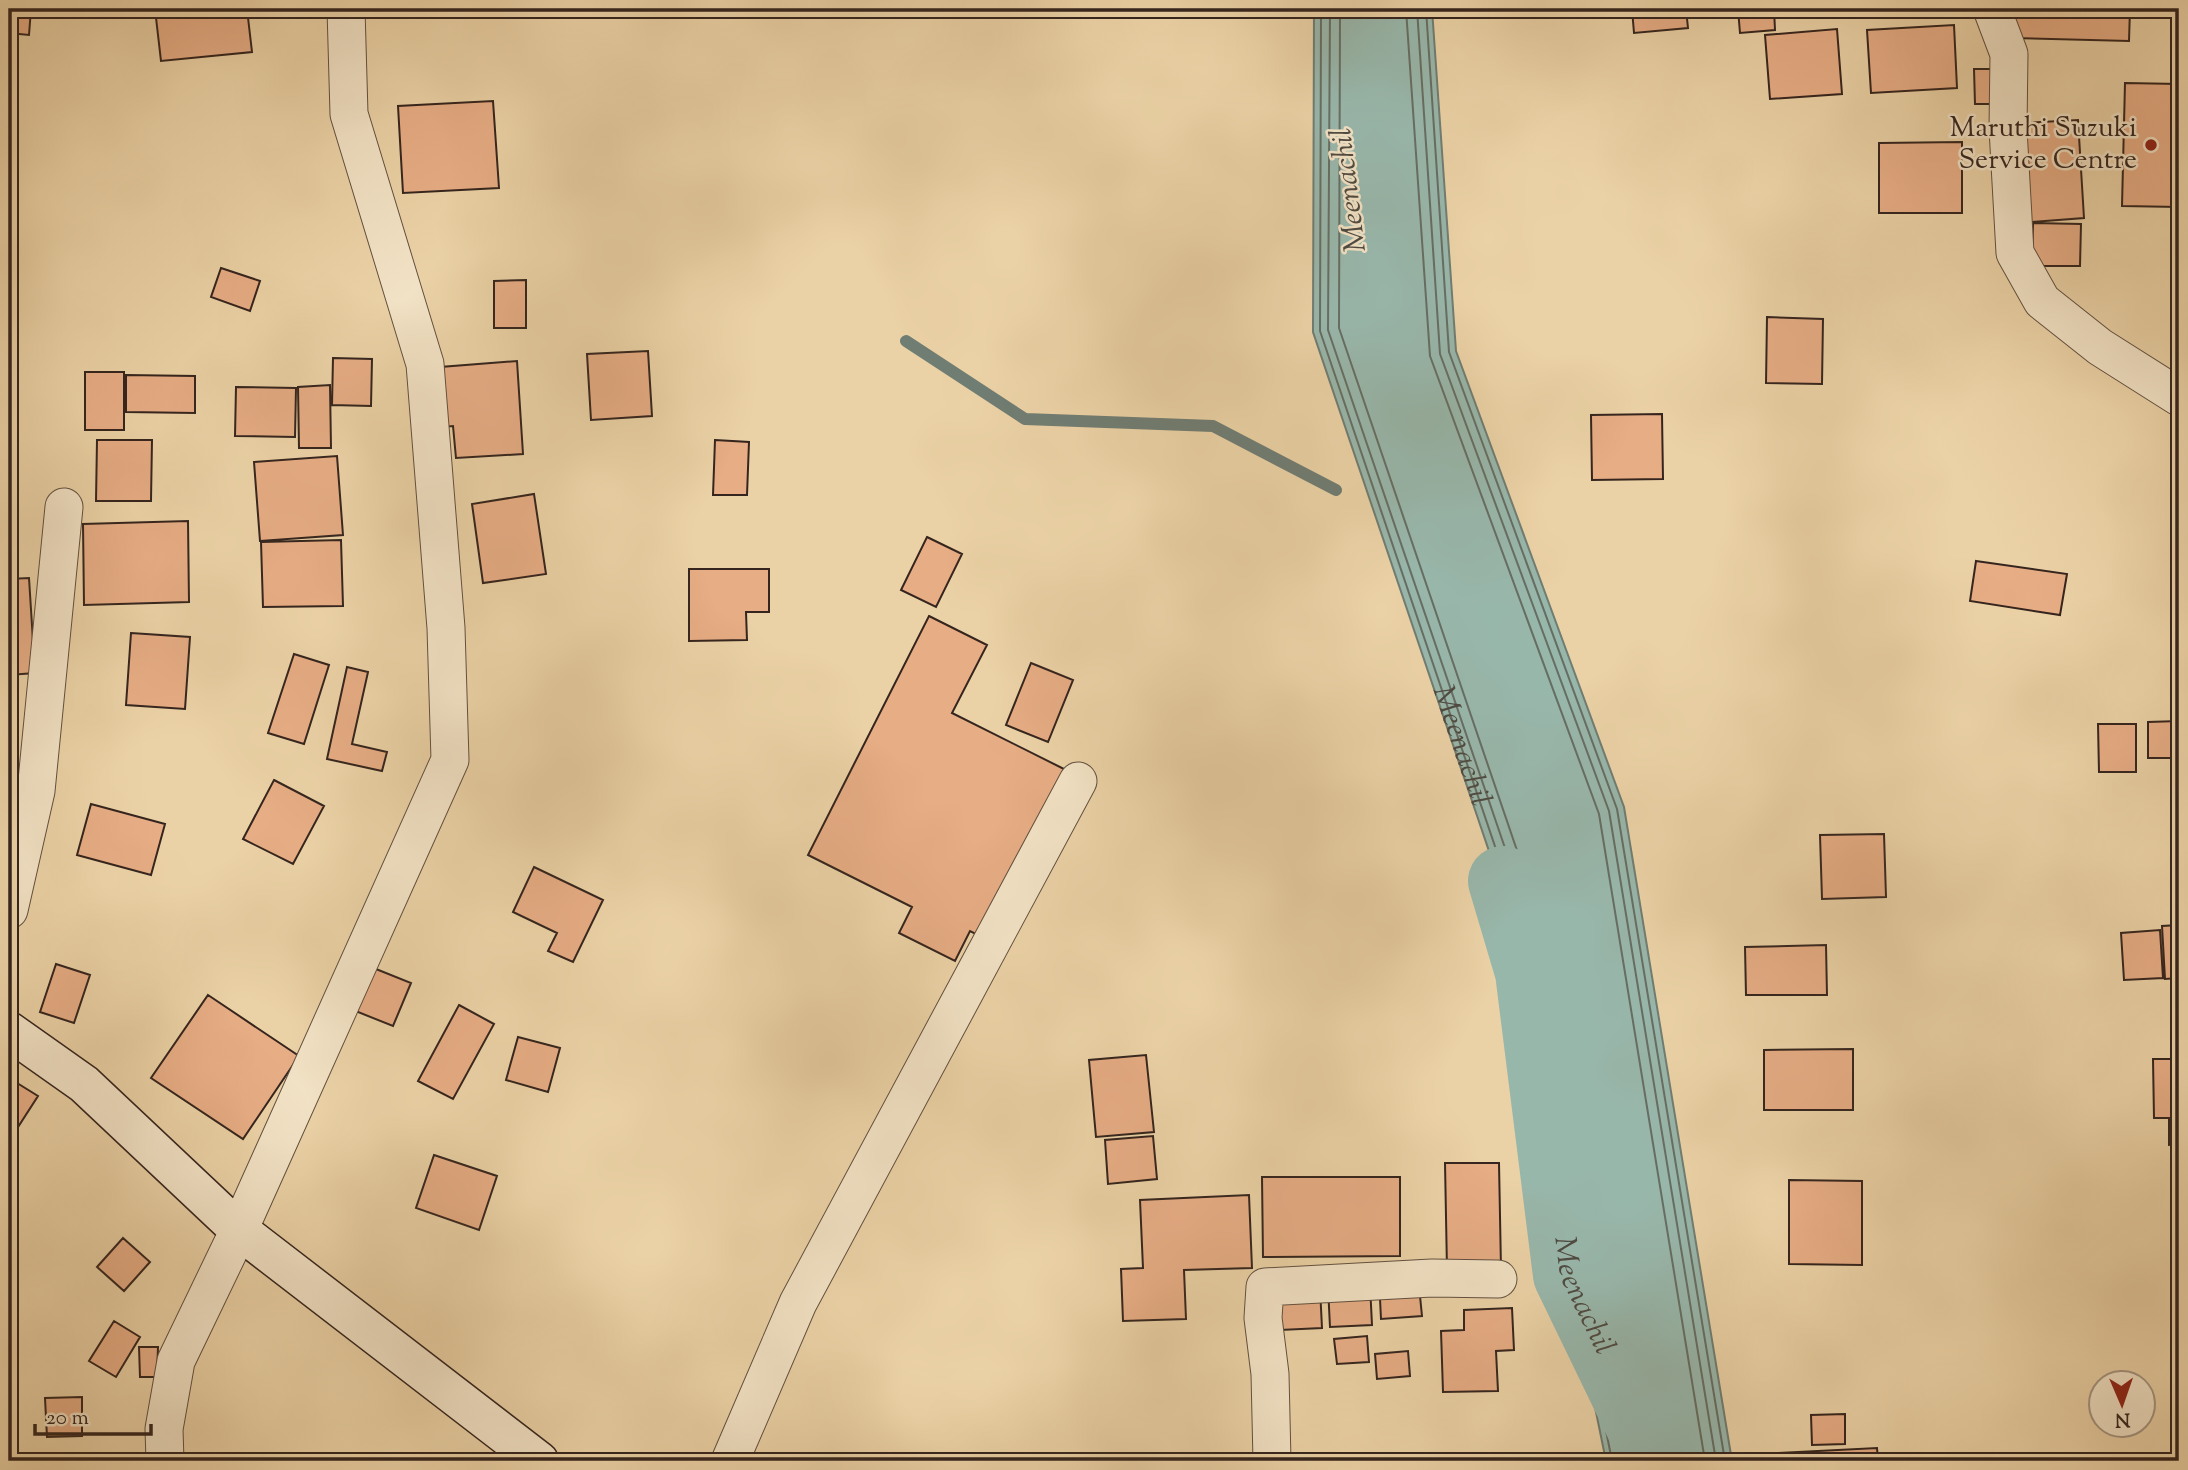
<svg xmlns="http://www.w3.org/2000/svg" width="2188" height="1470" viewBox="0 0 2188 1470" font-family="'Sorts Mill Goudy',serif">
<rect width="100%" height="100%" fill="#ebd2a6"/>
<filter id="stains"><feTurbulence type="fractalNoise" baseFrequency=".00286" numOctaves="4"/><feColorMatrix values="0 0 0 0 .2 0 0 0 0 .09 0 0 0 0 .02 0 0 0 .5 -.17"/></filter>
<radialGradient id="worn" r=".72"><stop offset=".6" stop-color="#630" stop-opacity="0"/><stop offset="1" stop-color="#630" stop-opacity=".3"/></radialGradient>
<path fill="#98b7ab" stroke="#707d73" stroke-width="2" d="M1314,9H1432L1456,351L1624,807L1732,1461H1606L1568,1275L1530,972L1313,332Z"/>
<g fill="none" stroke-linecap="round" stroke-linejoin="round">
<g stroke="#666e64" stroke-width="2">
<path id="s1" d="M1321,9L1320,331L1537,970L1575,1273L1612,1461"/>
<path d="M1330,9L1328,330L1546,968L1584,1272L1621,1461"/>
<path d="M1340,9L1339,328L1556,965L1594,1270L1631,1461"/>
<path d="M1406,9L1430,356L1599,814L1705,1461"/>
<path d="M1417,9L1440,354L1609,811L1716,1461"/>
<path d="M1426,9L1449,352L1617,809L1725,1461"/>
</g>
<path stroke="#707d73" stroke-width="12" d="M906,341L1025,419L1213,426L1336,490"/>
<path stroke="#98b7ab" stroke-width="70" id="s2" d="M1503,881L1530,972L1568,1275L1658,1461"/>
</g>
<path fill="#e7ad85" stroke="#35251e" stroke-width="2" d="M9,9H31L29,35L9,33Z
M155,9H247L252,52L161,61Z
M1466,9H1540L1541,12L1467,17Z
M1632,9H1686L1688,28L1634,33Z
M1738,9H1774L1775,30L1740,33Z
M1909,9H1969V11L1909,14Z
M2011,9H2130L2129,41L2010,38Z
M1954,25L1957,88L1871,93L1867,30Z
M1837,29L1842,94L1770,99L1765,35Z
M1974,69H2005V104H1975Z
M2125,83L2179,84V207L2122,206Z
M493,101L499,188L403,193L398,106Z
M2078,120L2084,218L2031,222L2025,123Z
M1962,142V213H1879V143Z
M2033,223L2081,224L2080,266H2032Z
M221,268L260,281L250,311L211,297Z
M526,280V328H494V281Z
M1767,317L1823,319L1822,384L1766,383Z
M648,351L652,416L591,420L587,354Z
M333,358L372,359L371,406L332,405Z
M517,361L523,454L456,458L453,426L419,429L415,369Z
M85,372H124V430H85Z
M126,375L195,376V413L126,412Z
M330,385L331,448H299L298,387Z
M236,387L296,388L295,437L235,436Z
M1662,414L1663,479L1592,480L1591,415Z
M9,419L17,446L9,448Z
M97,440H152L151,501H96Z
M715,440L749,442L747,495H713Z
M337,456L343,535L260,541L254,462Z
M534,494L546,574L483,583L472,504Z
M188,521L189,602L84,605L83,524Z
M927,537L962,554L936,607L901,590Z
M341,540L343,606L263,607L261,542Z
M1976,561L2067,574L2060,615L1970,601Z
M689,569H769V612H746L747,640L689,641Z
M29,578L35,673L9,675V579Z
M929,616L987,645L952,713L1068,771L984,938L970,931L955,961L899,933L912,907L808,855Z
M131,633L190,637L185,709L126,705Z
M294,654L329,665L304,744L268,733Z
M1031,663L1073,680L1048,742L1006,725Z
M347,667L368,672L352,744L387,752L382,771L327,759Z
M2179,721V758H2148V722Z
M2098,724H2136V772H2099Z
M274,780L324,806L293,864L243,839Z
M91,804L165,824L151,875L77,855Z
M1884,834L1886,897L1822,899L1820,835Z
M534,867L603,900L573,962L548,951L557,933L513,912Z
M2179,925V978L2165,979L2162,926Z
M2160,930L2163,978L2124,980L2121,933Z
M1826,945L1827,995H1746L1745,947Z
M56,964L90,975L74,1023L40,1012Z
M371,967L411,983L393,1026L353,1010Z
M208,995L299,1056L243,1139L151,1078Z
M459,1005L494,1024L453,1099L418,1081Z
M518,1037L560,1048L548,1092L506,1080Z
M1853,1049V1110H1764V1050Z
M1146,1055L1154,1132L1096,1137L1089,1060Z
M2153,1059H2179V1144L2169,1145V1118H2154Z
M9,1078L38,1096L9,1141Z
M1153,1136L1157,1179L1108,1184L1105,1140Z
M434,1155L497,1176L479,1230L416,1208Z
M1445,1163H1499L1501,1269L1447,1270Z
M1262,1177H1400V1256L1263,1257Z
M1789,1180L1862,1181V1265L1789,1264Z
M1249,1195L1252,1268L1184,1270L1186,1319L1123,1321L1121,1269L1143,1268L1140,1200Z
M2175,1204H2179V1239H2177Z
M123,1238L150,1262L124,1291L97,1267Z
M1370,1285L1372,1325L1330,1327L1328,1287Z
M1320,1288L1322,1328L1280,1330L1278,1290Z
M1420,1296L1422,1316L1381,1319L1380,1299Z
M1512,1308L1514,1350L1496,1351L1498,1391L1443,1392L1441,1331L1464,1330V1310Z
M114,1321L140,1337L116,1377L89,1361Z
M1367,1336L1369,1362L1337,1364L1334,1339Z
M139,1347H158L157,1377H140Z
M1408,1351L1410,1376L1377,1379L1375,1354Z
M82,1397V1436L47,1437L45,1398Z
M1845,1414V1444L1812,1445L1811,1415Z
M1877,1448L1878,1461H1777L1776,1453Z"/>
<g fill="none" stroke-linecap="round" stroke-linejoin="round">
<defs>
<path id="minor" d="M1992,9L2009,54L2008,129L2015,253L2042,301L2100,347L2179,397
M9,910L36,791L64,507
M165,1461L164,1429L176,1361L239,1230L450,760L446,628L425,364L349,114L346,9
M730,1461L798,1303L1078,781
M1272,1461L1270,1374L1263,1318L1265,1287L1432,1278L1498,1279"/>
<path id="secondary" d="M9,1031L84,1084L239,1230L539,1461"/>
</defs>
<use href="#minor" stroke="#625040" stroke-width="39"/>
<use href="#secondary" stroke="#35251e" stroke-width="41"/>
<use href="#minor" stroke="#f2e2c5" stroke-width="37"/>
<use href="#secondary" stroke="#f2e2c5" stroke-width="38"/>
</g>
<circle fill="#8f2418" stroke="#f2e2c5" stroke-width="2.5" cx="2151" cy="145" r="7"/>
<g text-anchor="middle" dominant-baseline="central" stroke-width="5" stroke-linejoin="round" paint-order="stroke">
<g font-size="28" fill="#35251e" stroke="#f2e2c5" text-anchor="end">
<text x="2137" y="129">Maruthi Suzuki<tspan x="2137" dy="32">Service Centre</tspan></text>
</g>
<g font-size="30" font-style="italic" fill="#4e4a41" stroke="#f2e2c5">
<text transform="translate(1350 190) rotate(-97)">Meenachil</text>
<text stroke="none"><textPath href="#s1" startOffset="760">Meenachil</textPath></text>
<text stroke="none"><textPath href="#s2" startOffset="424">Meenachil</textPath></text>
</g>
</g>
<rect width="2188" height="1470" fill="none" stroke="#ebd2a6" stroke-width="35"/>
<rect x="10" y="10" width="2167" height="1449" fill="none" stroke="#35251e" stroke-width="3.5"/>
<rect x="18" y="18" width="2153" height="1435" fill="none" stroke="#35251e" stroke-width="2"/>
<g transform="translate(2122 1404) rotate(178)"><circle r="33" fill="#f2e2c5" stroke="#a69682" stroke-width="2"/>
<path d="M0-5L12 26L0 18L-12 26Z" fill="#8f2418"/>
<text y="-10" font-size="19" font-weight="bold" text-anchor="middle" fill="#35251e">N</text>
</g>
<path d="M35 1424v10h116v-10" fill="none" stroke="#35251e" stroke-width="3.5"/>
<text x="46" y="1424" font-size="21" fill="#35251e" stroke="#f2e2c5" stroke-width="5" paint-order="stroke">20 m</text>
<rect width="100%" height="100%" filter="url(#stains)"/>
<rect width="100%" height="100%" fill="url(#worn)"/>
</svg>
